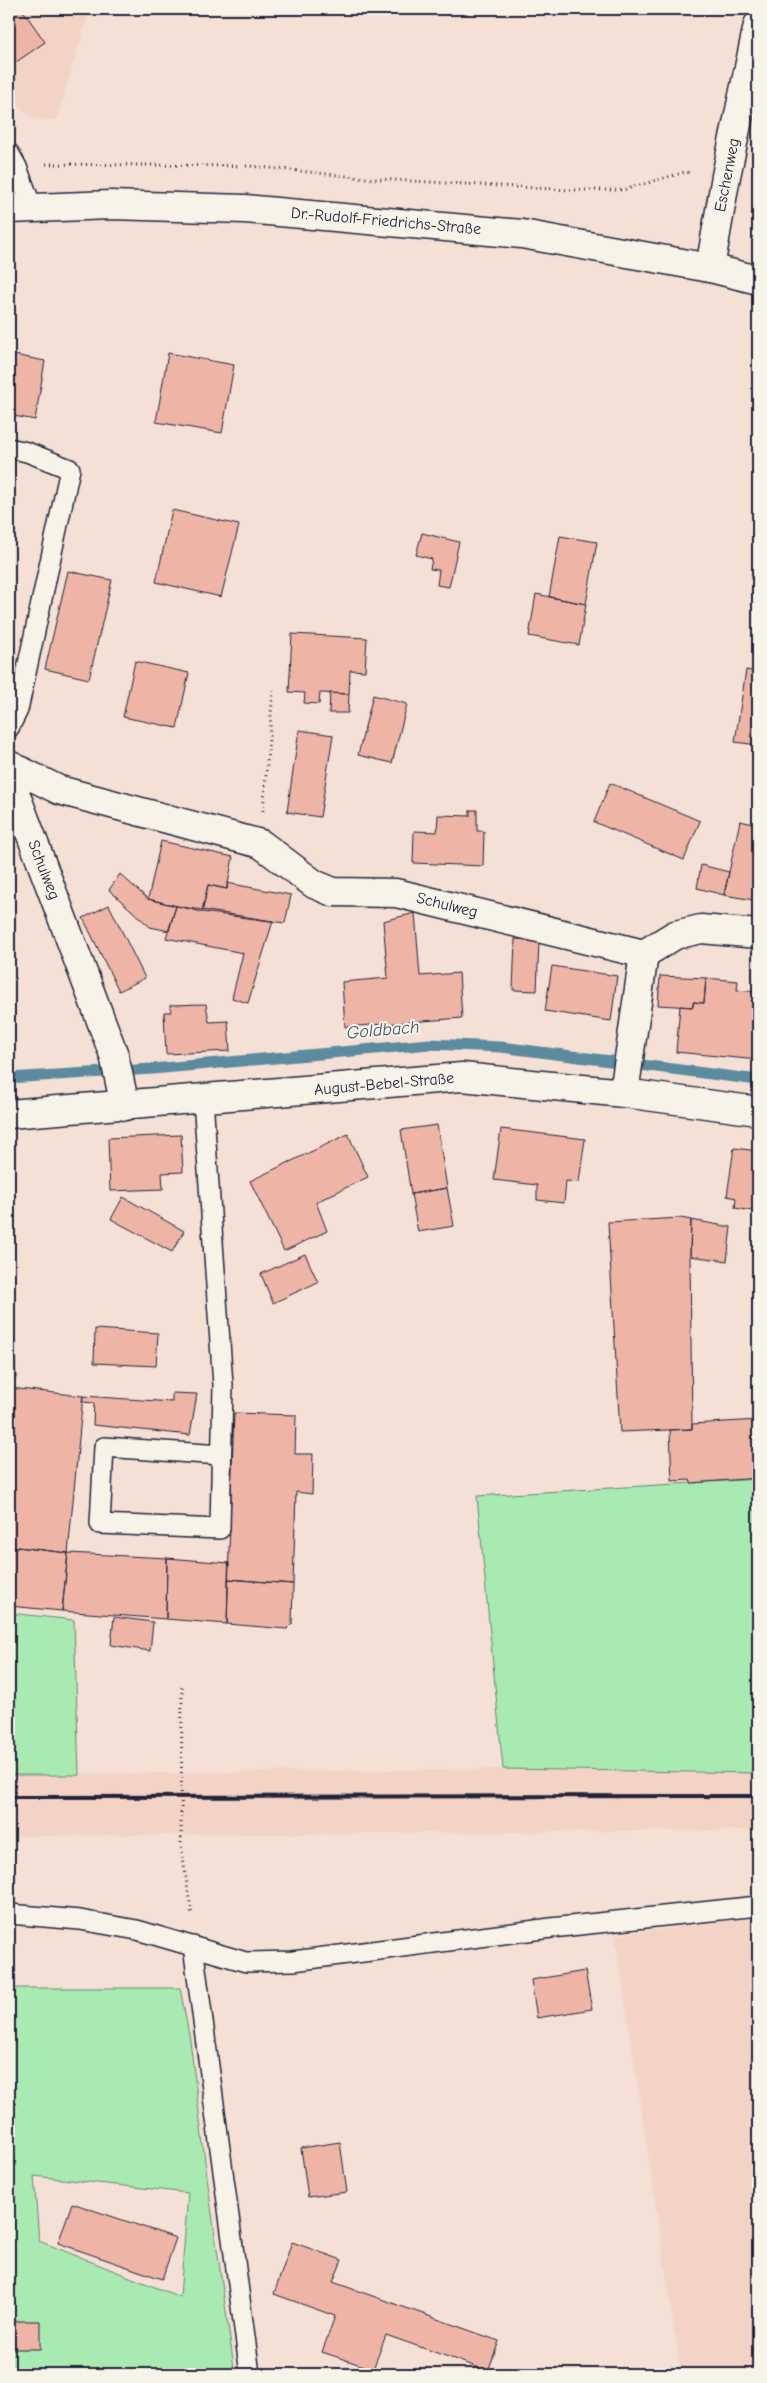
<svg xmlns="http://www.w3.org/2000/svg" width="767" height="2383" viewBox="0 0 767 2383" font-family="'Comic Neue',sans-serif">
<rect width="100%" height="100%" fill="#f4e0d4"/>
<filter id="ink" filterUnits="userSpaceOnUse"><feTurbulence type="fractalNoise" baseFrequency=".02" numOctaves="2"/><feDisplacementMap in="SourceGraphic" scale="10" xChannelSelector="R" yChannelSelector="G"/><feConvolveMatrix kernelMatrix="1 2 1 2 8 2 1 2 1" color-interpolation-filters="sRGB"/></filter>
<g filter="url(#ink)">
<path fill="#f2d3c6" d="M9,9H90L56,120L31,119L9,93Z
M503,1769L758,1773V1830L9,1836V1775Z
M732,1920H758V2374H681L615,1935Z"/>
<path fill="#a9eab2" stroke="#668676" fill-rule="evenodd" d="M758,1479V1773L503,1769L477,1496Z
M9,1613L74,1620L79,1775H9Z
M9,1988H180L190,2040L209,2193L235,2374H9ZM34,2176L188,2193L180,2297L39,2241Z"/>
<g fill="none" stroke-linecap="round" stroke-linejoin="round">
<path stroke="#5c8a9f" stroke-width="11" d="M9,1078L152,1069L430,1044L501,1047L758,1080"/>
</g>
<path fill="#eeb5a7" stroke="#22223b" d="M9,9H22L45,42L9,67Z
M168,353L234,365L222,433L156,422Z
M9,354L45,361L35,420L9,415Z
M172,510L239,525L221,597L156,582Z
M422,533L459,542L449,587L437,585L439,570L430,569L432,559L416,555Z
M560,536L597,542L586,604L549,597Z
M68,571L112,580L89,679L45,669Z
M536,594L586,604L579,645L529,636Z
M292,634L367,638L365,671L350,670L349,694L320,693L319,704L304,703L305,693L289,692Z
M135,661L189,673L177,728L123,717Z
M746,670L758,672V745L735,742Z
M330,693L349,694L348,713H329Z
M373,695L407,704L392,763L358,755Z
M299,730L333,735L320,817L287,812Z
M610,783L700,821L684,860L594,822Z
M470,810H477V831H484L483,866L413,863L414,831L437,832L438,815L470,816Z
M740,821L758,825V881L754,900L724,895Z
M161,841L233,857L227,889L208,885L202,912L148,899Z
M701,865L729,872L724,895L697,888Z
M120,874L148,899L176,906L169,931L150,927L109,890Z
M227,883L291,895L285,923L202,912L208,885L227,889Z
M109,905L145,978L119,991L83,918Z
M176,906L273,921L248,1003L232,998L243,953L166,938Z
M415,913L420,976L459,973L462,1018L345,1027L342,982L388,978L383,921Z
M515,939L539,940L537,991L513,990Z
M552,966L617,976L611,1021L545,1011Z
M660,976L706,978L704,1003L693,1002V1007L658,1005Z
M706,978L738,981L737,990L758,992V1060L676,1052L680,1006L693,1007V1002L704,1003Z
M206,1004L209,1022L228,1021L230,1051L166,1054L164,1012H171L170,1005Z
M437,1125L447,1188L411,1194L401,1130Z
M501,1129L585,1139L579,1182L566,1181L564,1203L537,1200V1185L494,1180Z
M348,1134L368,1177L316,1202L327,1231L284,1251L250,1181Z
M181,1135L183,1172L162,1173L163,1189L110,1191L108,1138Z
M734,1148L758,1151V1212L735,1208L736,1198L727,1196Z
M447,1188L454,1226L418,1232L411,1194Z
M123,1197L184,1231L172,1252L111,1219Z
M681,1218L691,1220L690,1256L692,1429L620,1432L608,1222Z
M691,1220L731,1227L727,1261L690,1256Z
M305,1254L318,1282L273,1303L261,1274Z
M9,1262L16,1378H9Z
M95,1329L158,1333L156,1366L94,1363Z
M10,1388L83,1396L68,1553L9,1546Z
M172,1393L197,1394L190,1435L93,1425L94,1403L82,1402L83,1396L172,1402Z
M234,1413L296,1415L295,1454H313L312,1494L296,1492L293,1584L228,1579Z
M758,1420V1478L691,1483L690,1480L672,1481L670,1430L692,1429V1424Z
M9,1546L68,1553L62,1611L9,1606Z
M68,1553L167,1558L166,1619L62,1611Z
M167,1558L229,1563L227,1624L166,1619Z
M228,1579L293,1584L292,1624L287,1629L227,1624Z
M114,1617L153,1622L150,1651L111,1645Z
M585,1971L592,2009L537,2018L531,1980Z
M340,2142L347,2192L308,2197L301,2148Z
M72,2203L176,2238L162,2279L58,2243Z
M292,2242L342,2260L333,2282L499,2341L488,2371L386,2335L373,2369L322,2352L335,2316L274,2294Z
M9,2321H40V2349H9Z"/>
<g fill="none" stroke-linecap="round" stroke-linejoin="round">
<defs>
<path id="service" d="M9,153L17,167L32,207
M9,448L27,452L70,469L18,710L9,728
M203,1099L223,1385L220,1529L100,1524L104,1447L221,1455
M9,1914L80,1920L137,1930L246,1962L293,1961L551,1928L758,1906
M193,1946L250,2374"/>
<path id="minor" d="M710,268L726,176L758,25
M9,765L59,790L261,844L314,884L333,892L396,893L644,954L675,935L701,929L758,934
M9,777L114,1055L125,1106
M624,1093L644,954"/>
<path id="tertiary" d="M9,1114L462,1077L624,1093L758,1111"/>
<path id="secondary" d="M9,209L110,205L245,209L522,234L710,268L758,280"/>
</defs>
<use href="#service" stroke="#22223b" stroke-width="22"/>
<use href="#minor" stroke="#22223b" stroke-width="31"/>
<use href="#tertiary" stroke="#22223b" stroke-width="31"/>
<use href="#secondary" stroke="#22223b" stroke-width="31"/>
<path stroke="#22223b" stroke-width="3" stroke-dasharray="1 4" stroke-linecap="butt" d="M46,164L250,166L376,179L570,190H623L685,172L692,173
M263,811L273,691
M182,1687L181,1845L192,1916"/>
<use href="#service" stroke="#f7f3e8" stroke-width="19"/>
<use href="#minor" stroke="#f7f3e8" stroke-width="28"/>
<use href="#tertiary" stroke="#f7f3e8" stroke-width="28"/>
<use href="#secondary" stroke="#f7f3e8" stroke-width="28"/>
<path stroke="#22223b" stroke-width="4" d="M9,1797L758,1796"/>
</g>
</g>
<g text-anchor="middle" dominant-baseline="central" stroke-width="4" stroke-linejoin="round" paint-order="stroke">
<g font-size="16" fill="#22223b" stroke="#f7f3e8">
<text transform="translate(727 175) rotate(-79)">Eschenweg</text>
<text transform="translate(386 221) rotate(5)">Dr.-Rudolf-Friedrichs-Straße</text>
<text transform="translate(44 870) rotate(69)">Schulweg</text>
<text transform="translate(447 905) rotate(14)">Schulweg</text>
<text transform="translate(384 1084) rotate(-5)">August-Bebel-Straße</text>
</g>
<g font-size="18" font-style="italic" fill="#3f566d" stroke="#f7f3e8">
<text transform="translate(383 1030) rotate(-5)">Goldbach</text>
</g>
</g>
<rect width="767" height="2383" fill="none" stroke="#f7f3e8" stroke-width="30"/>
<rect x="15" y="15" width="737" height="2353" fill="none" stroke="#22223b" stroke-width="2" filter="url(#ink)"/>
</svg>
